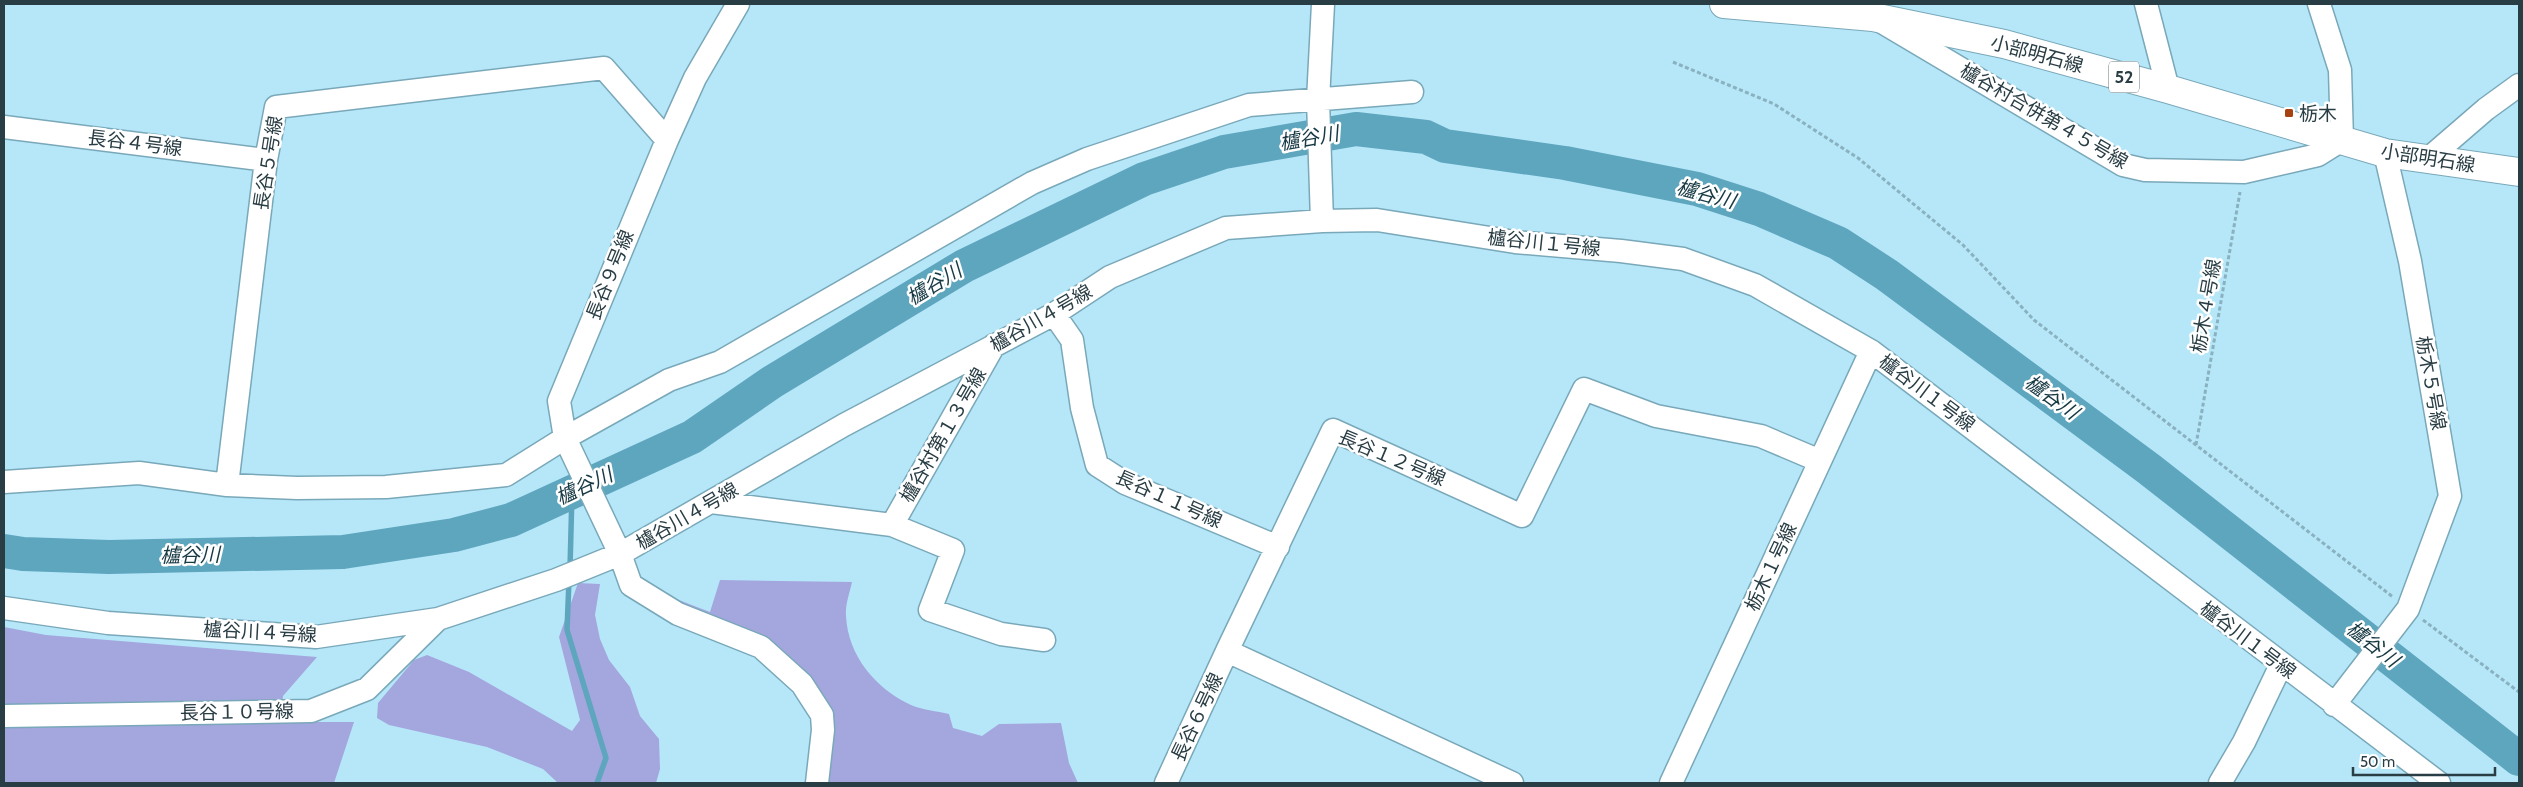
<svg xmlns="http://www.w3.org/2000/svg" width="2523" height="787" viewBox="0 0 2523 787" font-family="Cabin,'Noto Sans JP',sans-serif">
<rect width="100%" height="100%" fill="#b6e7f9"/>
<path fill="#a4a6de" d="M720,580L852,582C850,592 845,605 846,616C848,656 876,689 911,705C922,710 937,711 949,714L953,728L982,736L999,724L1061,723L1069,763L1078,783H824L810,679L676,608V599L710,612Z
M578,583L600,584L595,615L600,639L609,660L630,687L640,716L659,739L660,769L656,783H558L543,769L487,747L389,725L377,718L378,703L414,660L427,655L469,672L572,731L580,720L559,637Z
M4,627L46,635L317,657L283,696L280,722H354L334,783H4Z"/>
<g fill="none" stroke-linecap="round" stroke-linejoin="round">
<path stroke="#5ea6be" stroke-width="5.5" d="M570,569L572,492
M569,580L567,630L606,758L597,783"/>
<path stroke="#5ea6be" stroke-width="34" d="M4,551L23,554L109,557L343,552L454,535L511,520L692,437L772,382L964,266L1144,179L1224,152L1356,129L1426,137L1445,146L1565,163L1697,189L1759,209L1838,243L1887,275L2149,469L2519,759"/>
<defs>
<path id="street" d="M738,4L695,78L667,140L559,401L565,438L620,554L631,585L678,614L761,647L802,684L822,715L823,730L817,783
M2146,4L2168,89
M1882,22L2123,165L2145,170L2244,172L2318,155L2342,140L2340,70L2319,4
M4,127L266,160
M2428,159L2486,109L2519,85
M1322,221L1318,100L1323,4
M1054,314L1072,340L1082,408L1097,465L1125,483L1278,547
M4,482L139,473L227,485L297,488L386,487L506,475L565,438L669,380L720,362L1032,183L1087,159L1249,105L1412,92
M227,485L266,160L276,107L604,68L667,140
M711,502L892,525L953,550L930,610L1001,634L1044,640
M892,525L994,345
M4,608L108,623L316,637L438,619L556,580L620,554L844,425L1054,314L1110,277L1226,228L1322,221L1377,220L1515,242L1621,251L1683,259L1755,285L1871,351L2439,783
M2334,705L2408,609L2450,496L2410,261L2385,153
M4,716L311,711L367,689L438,619
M1166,783L1227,651
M1512,783L1227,651L1333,430L1522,516L1584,389L1656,416L1761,436L1820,461
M1671,783L1871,351
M2220,783L2244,742L2281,665"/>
<path id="primary" d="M1724,4L1873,17L2004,44L2168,89L2385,153L2519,172"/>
</defs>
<use href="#street" stroke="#79a8b9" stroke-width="25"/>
<use href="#primary" stroke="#79a8b9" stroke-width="30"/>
<path stroke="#89b1bf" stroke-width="3" stroke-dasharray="4 2.5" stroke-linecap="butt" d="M1673,62L1774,104L1858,158L1963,245L2034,320L2393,597
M2196,445L2240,192
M2423,620L2519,692"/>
<use href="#street" stroke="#fff" stroke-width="22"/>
<use href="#primary" stroke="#fff" stroke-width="28"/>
</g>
<rect fill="#a74212" stroke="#fff" stroke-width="2" x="2284" y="108" width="10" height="10" rx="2.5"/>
<g text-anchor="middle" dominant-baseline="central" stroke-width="5" stroke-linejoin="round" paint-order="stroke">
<rect fill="#fff" stroke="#69777c" stroke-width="1" x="2109" y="61.5" width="30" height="31" rx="4"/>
<g font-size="18" font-weight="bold" fill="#293d44">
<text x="2124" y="77">52</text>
</g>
<g font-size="19" fill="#293d44" stroke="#fff">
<text transform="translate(2037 54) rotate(15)">小部明石線</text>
<text transform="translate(2044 116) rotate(30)">櫨谷村合併第４５号線</text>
<text transform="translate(135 143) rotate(7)">長谷４号線</text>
<text transform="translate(2428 158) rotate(9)">小部明石線</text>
<text transform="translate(268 163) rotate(-81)">長谷５号線</text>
<text transform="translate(1544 243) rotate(6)">櫨谷川１号線</text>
<text transform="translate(610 275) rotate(-68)">長谷９号線</text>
<text transform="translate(2206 306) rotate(-80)">栃木４号線</text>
<text transform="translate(1041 318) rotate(-30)">櫨谷川４号線</text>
<text transform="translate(2431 383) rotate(80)">栃木５号線</text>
<text transform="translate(1927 393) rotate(37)">櫨谷川１号線</text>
<text transform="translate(943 435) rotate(-60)">櫨谷村第１３号線</text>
<text transform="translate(1392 458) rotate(23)">長谷１２号線</text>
<text transform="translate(1169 499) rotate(24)">長谷１１号線</text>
<text transform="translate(687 516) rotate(-30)">櫨谷川４号線</text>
<text transform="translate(1771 567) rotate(-65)">栃木１号線</text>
<text transform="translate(260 632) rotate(3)">櫨谷川４号線</text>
<text transform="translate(2248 640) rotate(37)">櫨谷川１号線</text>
<text transform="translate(237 712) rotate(-1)">長谷１０号線</text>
<text transform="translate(1197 717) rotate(-65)">長谷６号線</text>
</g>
<g font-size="19" fill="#293d44" stroke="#fff" text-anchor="start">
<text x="2299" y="113">栃木</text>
</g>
<g font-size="20" font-style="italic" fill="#173944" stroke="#fff">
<text transform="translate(1309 138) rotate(-10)">櫨谷川</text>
<text transform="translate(1706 194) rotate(15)">櫨谷川</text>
<text transform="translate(934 284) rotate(-31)">櫨谷川</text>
<text transform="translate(2052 397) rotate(36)">櫨谷川</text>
<text transform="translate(584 486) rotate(-25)">櫨谷川</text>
<text transform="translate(190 555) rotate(-1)">櫨谷川</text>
<text transform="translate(2373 644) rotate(38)">櫨谷川</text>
</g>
</g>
<rect width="2523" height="787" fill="none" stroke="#293d44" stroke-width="10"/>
<path d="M2353 767v8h142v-8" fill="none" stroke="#293d44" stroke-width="2.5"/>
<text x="2360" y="767" font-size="15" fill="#293d44" stroke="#ffffff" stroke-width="4" paint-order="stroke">50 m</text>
</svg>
